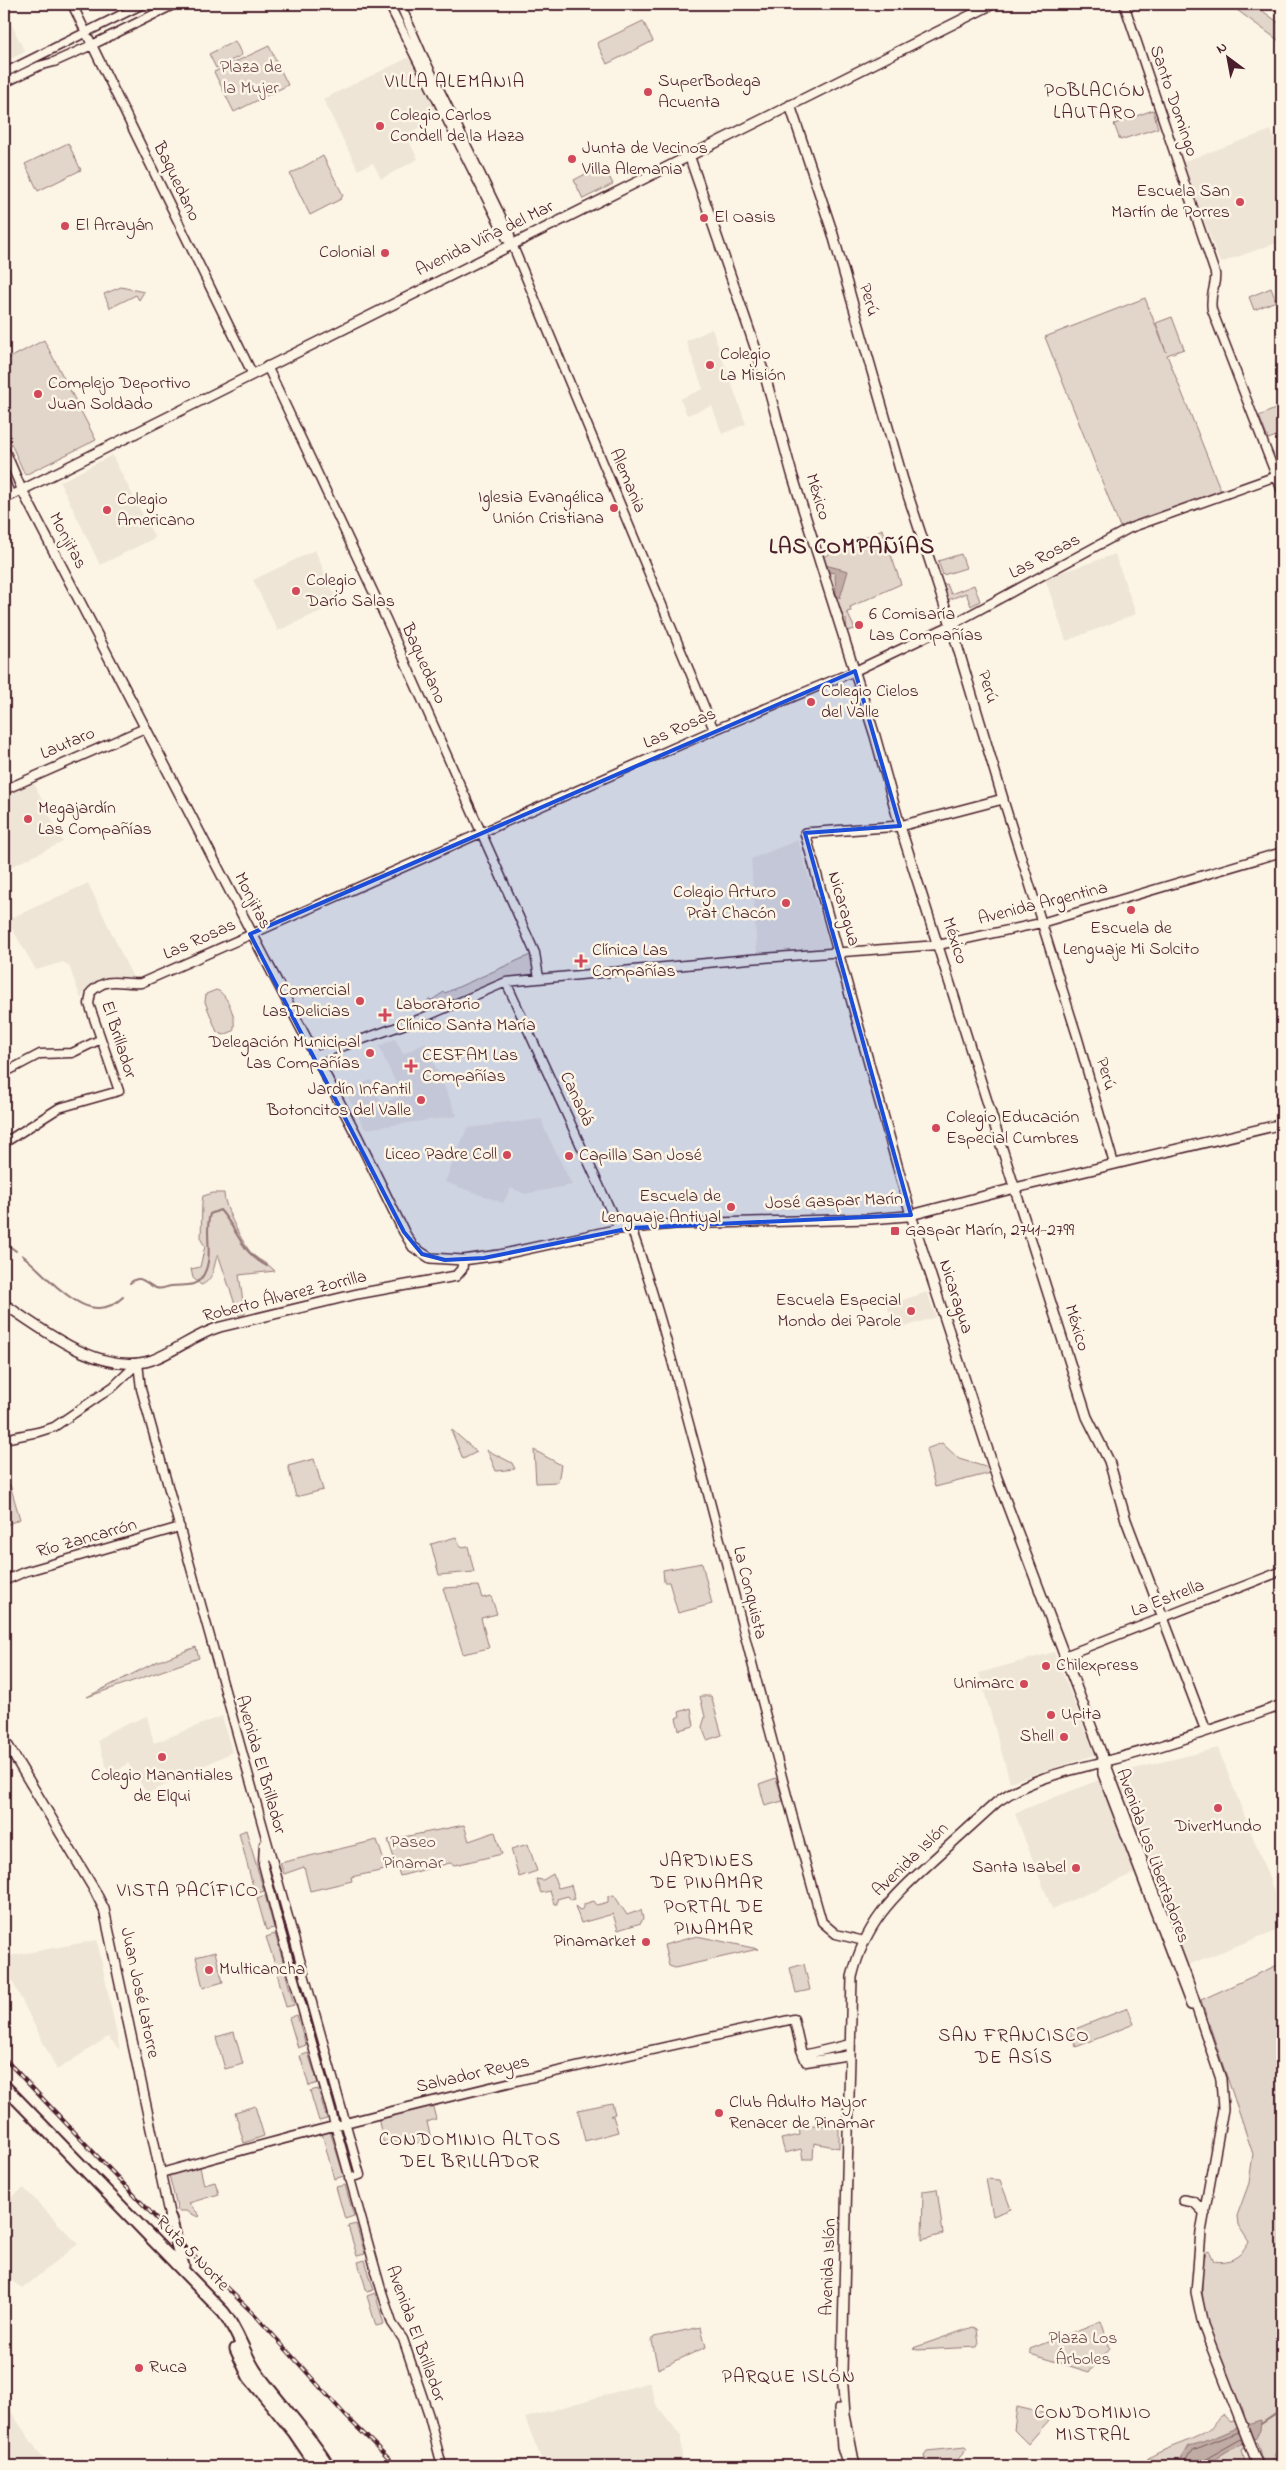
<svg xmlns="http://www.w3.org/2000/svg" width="1286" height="2470" viewBox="0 0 1286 2470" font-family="'Indie Flower',sans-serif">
<rect width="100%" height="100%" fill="#fcf5e5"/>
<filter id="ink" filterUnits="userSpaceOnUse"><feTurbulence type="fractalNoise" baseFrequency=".02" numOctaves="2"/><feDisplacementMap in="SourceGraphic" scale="10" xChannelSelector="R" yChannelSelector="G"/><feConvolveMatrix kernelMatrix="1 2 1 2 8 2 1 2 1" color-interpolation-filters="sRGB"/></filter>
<g filter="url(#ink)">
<path fill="#eee5d7" d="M4,9L25,52L4,62Z
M410,57L440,116L406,135L418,159L381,179L373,163L358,170L323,99Z
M1271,130L1282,162V241L1220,263L1182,162Z
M712,329L746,424L722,434L712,406L687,415L680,399L703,389L686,341Z
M112,455L155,538L100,565L60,482Z
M315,550L338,603L278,631L253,580Z
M1115,554L1136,614L1066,641L1045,578Z
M33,781L63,842L4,870V796Z
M798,840L830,948L757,953L751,859Z
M88,883L133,978L113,976L97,980L85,990L81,999L69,966L63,962L36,970L7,920Z
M395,1039L403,1054L425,1043L457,1116L365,1129L345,1092L371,1080L382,1104L401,1095L379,1046Z
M542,1119L544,1128L572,1185L525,1194L511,1188L503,1203L445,1182L467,1128Z
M927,1292L936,1317L895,1330L887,1305Z
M1054,1652L1095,1755L1010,1782L979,1673Z
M147,1716L154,1743L222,1716L232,1752L147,1794L128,1763L110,1777L98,1741L110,1731Z
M1218,1748L1282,1911V1928L1188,1965L1152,1872L1130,1875L1052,1909L1015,1814L1027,1808L1117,1773Z
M97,1940L120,2050L108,2037L57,2070L4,1965V1957Z
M24,2188L78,2244L22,2289L4,2274V2202Z
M650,2382L656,2404L681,2436L682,2466H544L525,2418Z
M5,2403L48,2466H4Z"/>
<path fill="#e2d5ca" stroke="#967a7a" d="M1242,4H1253L1282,25V43L1237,10Z
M643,21L653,41L607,64L597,43Z
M235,41L242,55L216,68L209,54Z
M269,46L288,85L234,112L214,72Z
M1153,110L1158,128L1120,140L1114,124Z
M68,143L81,170L38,191L25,164Z
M323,156L343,195L341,199L310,215L290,174Z
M603,165L613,184L583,199L574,180Z
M121,287L144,292L139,300L136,295L110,308L104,294Z
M1271,288L1276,301L1254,310L1249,297Z
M1145,298L1166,352L1156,323L1172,317L1184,349L1167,355L1221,491L1120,527L1045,337Z
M44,340L96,440L25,475L4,428V361Z
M1282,406V434L1268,439L1259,416Z
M882,529L901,584L850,607L851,611L847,612L855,629L847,631L846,619L842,617L823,557Z
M961,554L966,568L943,575L938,561Z
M947,584L951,594L974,585L980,601L971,606L966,593L948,600L943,585Z
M530,955L535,968L533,974L501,979L432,1011L428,1009L425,1003L429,999L432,1000L444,992L445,993Z
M216,990C227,992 238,1021 233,1031L224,1035L217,1032L205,1002L206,994Z
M213,1193H224C224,1207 243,1245 253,1255C260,1261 269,1264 275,1271L239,1275L245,1314L239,1316L218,1254C213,1265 215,1280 201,1285L193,1278L191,1269L200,1267L205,1246L201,1240L202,1202L203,1196Z
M451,1430H452L477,1452L463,1459Z
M942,1443L959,1459L989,1468L991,1473L935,1487L926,1449Z
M487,1450L512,1463L515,1469L496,1471Z
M534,1450L561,1465L558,1482L536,1483Z
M314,1459L323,1490L296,1497L288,1466Z
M10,1485L20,1519L4,1526V1487Z
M456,1537L461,1547L468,1546L474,1572L439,1575L431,1544Z
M702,1563L712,1604L678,1613L669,1582H664L663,1570Z
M478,1586L482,1598L491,1596L497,1614L481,1618L489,1648L463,1654L443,1588Z
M196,1647L199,1658L87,1697L156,1662Z
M700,1696H711L722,1735L707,1740L702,1727L705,1717Z
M691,1708L694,1726L679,1730L676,1718L680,1716L679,1712Z
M776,1778L783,1801L765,1806L759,1784Z
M464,1825L469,1841L495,1832L502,1854L455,1865L450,1863L400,1876L388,1840Z
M246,1830L264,1891L255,1894L239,1833Z
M377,1840L386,1867L385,1870L351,1877L352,1881L310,1891L304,1867L284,1874L280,1863Z
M528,1844L537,1871L519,1877L511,1849Z
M553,1874L558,1888L571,1885L575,1899L571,1900L568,1896L557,1899V1904H554L550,1891L541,1893L536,1879L543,1880Z
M265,1895L274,1928L266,1930L257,1898Z
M614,1895L627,1915L641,1910L643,1918L641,1923L618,1930L613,1914L581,1923L575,1906L580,1910L584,1908V1904L594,1901L597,1905L608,1902V1896Z
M275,1934L284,1964L276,1967L266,1937Z
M697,1936L758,1949L675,1968L669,1966L664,1945Z
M215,1952L223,1982L203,1988L196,1957Z
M1282,1963V2438L1270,2466H1264L1257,2443L1254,2442L1242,2450L1246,2466H1139C1154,2449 1188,2444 1207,2431C1214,2426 1213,2421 1223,2415L1231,2422L1244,2417C1245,2408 1236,2397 1232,2389C1216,2350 1197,2308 1203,2265C1204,2260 1204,2255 1208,2251L1210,2252L1214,2261C1230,2264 1242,2256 1249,2242L1238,2225L1237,2216L1249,2183L1253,2154L1201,2000Z
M804,1964L810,1990L796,1993L790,1968Z
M285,1971L294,2005L286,2007L277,1973Z
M1128,2008L1134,2024L1076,2047L1070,2031Z
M297,2015L306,2045L298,2048L289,2018Z
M234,2032L243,2064L225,2069L216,2037Z
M308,2053L318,2083L309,2086L300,2056Z
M318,2089L327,2119L319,2121L310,2091Z
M612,2103L615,2114L610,2116H613L618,2132L585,2141L578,2110Z
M432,2104L436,2119L427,2122L432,2143L383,2142L378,2117Z
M255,2106L264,2136L244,2143L235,2112Z
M811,2125L839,2126V2148L814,2143L813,2159H803L801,2149L785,2153L781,2139L800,2135L799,2126Z
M330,2131L344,2176L334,2179L322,2133Z
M200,2167L204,2185L215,2182L219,2194L189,2203L200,2216L198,2217L186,2211H178L169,2175Z
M986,2179L1000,2180L1011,2209L993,2216Z
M345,2185L354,2216L345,2219L336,2187Z
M937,2189L943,2234L922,2240L923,2191Z
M356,2224L365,2254L357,2256L348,2226Z
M365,2260L374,2290L367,2292L358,2262Z
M375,2293L384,2324L376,2326L367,2296Z
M1101,2321L1110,2348L1089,2372L1030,2354V2349Z
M701,2327L706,2347L658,2369L652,2341L654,2337Z
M973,2327L977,2329L979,2343L977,2347L917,2350L913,2348Z
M1017,2407L1047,2414L1049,2420L1028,2444L1014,2430Z
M965,2447L967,2449L952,2466H928L924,2455L927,2451Z"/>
<path fill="#c0aca5" stroke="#917474" d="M825,565L848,571L840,598L836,595L835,573L828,572Z
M1261,2420L1260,2430L1256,2438L1230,2450L1203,2466H1177L1189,2446C1215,2440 1236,2426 1261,2420Z"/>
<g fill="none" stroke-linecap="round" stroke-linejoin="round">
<path stroke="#79575c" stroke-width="1" d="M1183,2466L1193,2450L1239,2432
M1201,2466L1204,2460L1241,2439"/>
<path stroke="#917474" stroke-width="2" d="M4,1242L16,1251
M22,1255C48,1274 87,1332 123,1297
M130,1283C141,1273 145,1284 156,1288C161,1290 165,1287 171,1286C184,1284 196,1289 204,1274C214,1255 204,1234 210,1214L220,1210C238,1230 241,1253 267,1266
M1261,2424L1282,2410"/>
<defs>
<path id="minor" d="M72,4L252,373
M389,4L507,239
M400,4L422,54L510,235L512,244L714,730
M1124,4L1215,273C1217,285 1209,294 1212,310L1282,491
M4,73L143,4
M4,83L39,66L54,62L92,45L175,4
M267,366L387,621L535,953L539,978
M4,448L22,490L11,496L4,479
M4,790L145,728
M1003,799L1078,1039L1114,1164
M506,982L619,1229
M315,1056L420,1019L506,982L749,959L938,945L1041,923L1282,852
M4,1073L40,1054L72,1053L101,1039
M4,1143L59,1108L119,1091L89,1004L91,992C109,975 120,985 141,983L714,730L855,671L951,625L1130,528L1282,474
M631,1228C659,1305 678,1385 700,1464C741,1617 778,1770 822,1922L836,1934L864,1941
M138,1363L141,1389L360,2175L349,2178
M4,1439L38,1432L54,1427L114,1386L138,1363
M4,1581L24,1572L180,1527
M1064,1656L1282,1571
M264,1844L263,1864L280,1929L381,2289L392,2323L403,2339L429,2416L442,2466
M803,2055L850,2044
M161,2173C370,2113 581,2064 794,2019L801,2050L806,2062L850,2055"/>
<path id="major" d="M993,4L22,490L357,1136L404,1232L413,1247L430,1258L463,1260L499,1255L619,1229L675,1224L870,1219L907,1216L1015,1188L1282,1124
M790,105L832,231L903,480L951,625L1003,799L900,826L805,833L911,1215L997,1478L1186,1976L1221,2079L1223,2109L1201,2232L1196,2292L1203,2325L1258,2466
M689,155L765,376L792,474L875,736L900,826L1087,1417L1109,1461L1126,1520L1206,1731
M4,1304C43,1330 102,1377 152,1360C176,1351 196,1334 220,1327L357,1294L456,1276L462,1269L463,1260
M4,1739L95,1891L104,1909L170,2218
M1103,1762V1774L1191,2005
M1183,2200L1194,2202L1205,2213
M839,2409L842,2447L848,2466
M855,2466L845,2415L842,2372L852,1977C865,1923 892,1898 931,1862C953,1842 975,1822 997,1802C1028,1779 1067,1771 1103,1762C1164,1747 1224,1726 1282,1705"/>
<path id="highway" d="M4,2086L223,2312C238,2330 243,2353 256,2372C279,2404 307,2432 328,2466
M170,2218L183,2266
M236,2349L249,2377L294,2432L317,2466"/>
</defs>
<use href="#minor" stroke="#4a1f2b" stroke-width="11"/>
<use href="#major" stroke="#4a1f2b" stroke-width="12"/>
<use href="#highway" stroke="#4a1f2b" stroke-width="15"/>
<use href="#minor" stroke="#fcf5e5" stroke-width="8"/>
<use href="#major" stroke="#fcf5e5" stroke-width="9"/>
<use href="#highway" stroke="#fcf5e5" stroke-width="11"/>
<defs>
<path id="rail" d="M4,2058L174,2237L256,2316L345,2415L396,2466"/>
</defs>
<use href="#rail" stroke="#4a1f2b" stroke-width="4"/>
<use href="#rail" stroke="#fcf5e5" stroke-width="2" stroke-dasharray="5.5" stroke-linecap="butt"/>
</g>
</g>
<path fill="#1d4ed8" fill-opacity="0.2" stroke="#1d4ed8" stroke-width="4" stroke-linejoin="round" d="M855,671L900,826L805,833L911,1215L631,1228L484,1258L445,1260L422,1254L404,1232L250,934Z"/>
<g fill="#d1495b" stroke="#fcf5e5" stroke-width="2">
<circle cx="648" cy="92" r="5"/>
<circle cx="380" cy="126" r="5"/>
<circle cx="572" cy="159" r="5"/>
<circle cx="1240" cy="202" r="5"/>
<circle cx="704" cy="218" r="5"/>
<circle cx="65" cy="226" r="5"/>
<circle cx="385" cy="253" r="5"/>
<circle cx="710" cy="365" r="5"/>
<circle cx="38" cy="394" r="5"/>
<circle cx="614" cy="508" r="5"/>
<circle cx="107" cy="510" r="5"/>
<circle cx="296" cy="591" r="5"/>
<circle cx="859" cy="625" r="5"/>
<circle cx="811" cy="702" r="5"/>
<circle cx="28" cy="819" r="5"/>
<circle cx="786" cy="903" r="5"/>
<circle cx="1131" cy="910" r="5"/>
<path d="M578.5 953.5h5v5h5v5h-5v5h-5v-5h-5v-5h5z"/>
<circle cx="360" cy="1001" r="5"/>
<path d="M382.5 1007.5h5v5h5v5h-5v5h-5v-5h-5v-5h5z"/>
<circle cx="370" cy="1053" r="5"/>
<path d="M408.5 1058.5h5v5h5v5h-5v5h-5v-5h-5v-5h5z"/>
<circle cx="421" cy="1100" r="5"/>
<circle cx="936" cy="1128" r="5"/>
<circle cx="507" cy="1155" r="5"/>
<circle cx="569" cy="1156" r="5"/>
<circle cx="731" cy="1207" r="5"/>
<rect x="890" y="1226" width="10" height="10" rx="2.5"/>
<circle cx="911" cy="1311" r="5"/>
<circle cx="1046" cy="1666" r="5"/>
<circle cx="1024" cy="1684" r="5"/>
<circle cx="1051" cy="1715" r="5"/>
<circle cx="1064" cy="1737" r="5"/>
<circle cx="162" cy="1757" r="5"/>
<circle cx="1218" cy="1808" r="5"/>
<circle cx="1076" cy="1868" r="5"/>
<circle cx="646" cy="1942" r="5"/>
<circle cx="209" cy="1970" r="5"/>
<circle cx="719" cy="2113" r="5"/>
<circle cx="139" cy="2368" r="5"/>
</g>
<g text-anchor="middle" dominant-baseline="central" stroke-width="5" stroke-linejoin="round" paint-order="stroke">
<g font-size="18" fill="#704c53" stroke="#fcf5e5">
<text x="251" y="68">Plaza de<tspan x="251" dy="21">la Mujer</tspan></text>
<text x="413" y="1843">Paseo<tspan x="413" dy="21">Pinamar</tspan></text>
<text x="1083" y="2339">Plaza Los<tspan x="1083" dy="21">Árboles</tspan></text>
</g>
<g font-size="18" fill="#4a1f2b" stroke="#fcf5e5" text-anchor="start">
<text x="658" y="82">SuperBodega<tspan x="658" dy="21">Acuenta</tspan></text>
<text x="390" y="116">Colegio Carlos<tspan x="390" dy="21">Condell de la Haza</tspan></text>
<text x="582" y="149">Junta de Vecinos<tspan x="582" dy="21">Villa Alemania</tspan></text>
<text x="1230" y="192" text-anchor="end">Escuela San<tspan x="1230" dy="21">Martín de Porres</tspan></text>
<text x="714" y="218">El Oasis</text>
<text x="75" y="226">El Arrayán</text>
<text x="375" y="253" text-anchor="end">Colonial</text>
<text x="720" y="355">Colegio<tspan x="720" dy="21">La Misión</tspan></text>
<text x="48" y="384">Complejo Deportivo<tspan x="48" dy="21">Juan Soldado</tspan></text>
<text x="604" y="498" text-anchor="end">Iglesia Evangélica<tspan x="604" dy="21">Unión Cristiana</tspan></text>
<text x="117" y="500">Colegio<tspan x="117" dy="21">Americano</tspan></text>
<text x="306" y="581">Colegio<tspan x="306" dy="21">Darío Salas</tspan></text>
<text x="869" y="615">6 Comisaría<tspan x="869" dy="21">Las Compañías</tspan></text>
<text x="821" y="692">Colegio Cielos<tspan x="821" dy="21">del Valle</tspan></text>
<text x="38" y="809">Megajardín<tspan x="38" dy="21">Las Compañías</tspan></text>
<text x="776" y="893" text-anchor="end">Colegio Arturo<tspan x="776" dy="21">Prat Chacón</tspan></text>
<text x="1131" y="929" text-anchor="middle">Escuela de<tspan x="1131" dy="21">Lenguaje Mi Solcito</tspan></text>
<text x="592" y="951">Clínica Las<tspan x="592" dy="21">Compañías</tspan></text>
<text x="350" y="991" text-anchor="end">Comercial<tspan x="350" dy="21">Las Delicias</tspan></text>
<text x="396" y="1005">Laboratorio<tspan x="396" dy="21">Clínico Santa María</tspan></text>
<text x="360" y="1043" text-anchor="end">Delegación Municipal<tspan x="360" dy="21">Las Compañías</tspan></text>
<text x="422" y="1056">CESFAM Las<tspan x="422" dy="21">Compañías</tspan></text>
<text x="411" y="1090" text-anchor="end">Jardín Infantil<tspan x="411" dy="21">Botoncitos del Valle</tspan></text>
<text x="946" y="1118">Colegio Educación<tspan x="946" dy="21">Especial Cumbres</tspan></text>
<text x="497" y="1155" text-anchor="end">Liceo Padre Coll</text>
<text x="579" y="1156">Capilla San José</text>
<text x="721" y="1197" text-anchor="end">Escuela de<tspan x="721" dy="21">Lenguaje Antiyal</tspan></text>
<text x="905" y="1231">Gaspar Marín, 2741-2799</text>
<text x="901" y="1301" text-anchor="end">Escuela Especial<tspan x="901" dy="21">Mondo dei Parole</tspan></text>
<text x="1056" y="1666">Chilexpress</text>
<text x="1014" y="1684" text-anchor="end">Unimarc</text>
<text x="1061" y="1715">Upita</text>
<text x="1054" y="1737" text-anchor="end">Shell</text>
<text x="162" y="1776" text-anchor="middle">Colegio Manantiales<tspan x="162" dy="21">de Elqui</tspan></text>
<text x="1218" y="1827" text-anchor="middle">DiverMundo</text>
<text x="1066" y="1868" text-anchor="end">Santa Isabel</text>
<text x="636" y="1942" text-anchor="end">Pinamarket</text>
<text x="219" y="1970">Multicancha</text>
<text x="729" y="2103">Club Adulto Mayor<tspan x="729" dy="21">Renacer de Pinamar</tspan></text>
<text x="149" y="2368">Ruca</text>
</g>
<g font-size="18" fill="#4a1f2b" stroke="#fcf5e5">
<text transform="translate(1173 101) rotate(71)">Santo Domingo</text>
<text transform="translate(176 182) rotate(64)">Baquedano</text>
<text transform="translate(485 239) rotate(-26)">Avenida Viña del Mar</text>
<text transform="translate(868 300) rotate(74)">Perú</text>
<text transform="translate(627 481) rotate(67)">Alemania</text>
<text transform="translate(817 497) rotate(73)">México</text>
<text transform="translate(67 541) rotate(62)">Monjitas</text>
<text transform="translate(1045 557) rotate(-28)">Las Rosas</text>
<text transform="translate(423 664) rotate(66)">Baquedano</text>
<text transform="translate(987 687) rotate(73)">Perú</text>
<text transform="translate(680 729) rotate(-24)">Las Rosas</text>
<text transform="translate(68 744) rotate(-23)">Lautaro</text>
<text transform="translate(252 901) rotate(63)">Monjitas</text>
<text transform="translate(1043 904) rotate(-14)">Avenida Argentina</text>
<text transform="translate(843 909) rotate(74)">Nicaragua</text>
<text transform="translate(200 940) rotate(-24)">Las Rosas</text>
<text transform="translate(954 941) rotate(72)">México</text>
<text transform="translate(118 1040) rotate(72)">El Brillador</text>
<text transform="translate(1105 1074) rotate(74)">Perú</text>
<text transform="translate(576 1099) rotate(65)">Canadá</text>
<text transform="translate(834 1202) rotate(-2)">José Gaspar Marín</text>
<text transform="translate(285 1297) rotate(-14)">Roberto Álvarez Zorrilla</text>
<text transform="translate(955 1297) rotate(72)">Nicaragua</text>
<text transform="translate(1076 1328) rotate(73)">México</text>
<text transform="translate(87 1539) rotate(-16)">Río Zancarrón</text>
<text transform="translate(749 1593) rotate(76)">La Conquista</text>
<text transform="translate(1168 1599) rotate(-21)">La Estrella</text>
<text transform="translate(260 1765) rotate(74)">Avenida El Brillador</text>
<text transform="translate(1152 1856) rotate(70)">Avenida Los Libertadores</text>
<text transform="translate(911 1860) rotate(-44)">Avenida Islón</text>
<text transform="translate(139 1993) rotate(78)">Juan José Latorre</text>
<text transform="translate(473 2075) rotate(-13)">Salvador Reyes</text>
<text transform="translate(192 2254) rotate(46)">Ruta 5 Norte</text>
<text transform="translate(829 2267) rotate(-88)">Avenida Islón</text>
<text transform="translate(415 2334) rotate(70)">Avenida El Brillador</text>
</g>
<g font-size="19" letter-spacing="1" fill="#4a1f2b" stroke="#fcf5e5">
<text x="455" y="82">VILLA ALEMANIA</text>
<text x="1095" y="91">POBLACIÓN<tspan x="1095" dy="22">LAUTARO</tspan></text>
<text x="707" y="1861">JARDINES<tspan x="707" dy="22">DE PINAMAR</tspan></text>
<text x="188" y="1891">VISTA PACÍFICO</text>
<text x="714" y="1907">PORTAL DE<tspan x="714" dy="22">PINAMAR</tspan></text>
<text x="1014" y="2036">SAN FRANCISCO<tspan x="1014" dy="22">DE ASÍS</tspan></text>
<text x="470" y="2140">CONDOMINIO ALTOS<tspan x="470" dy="22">DEL BRILLADOR</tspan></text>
<text x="789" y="2377">PARQUE ISLÓN</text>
<text x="1093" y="2413">CONDOMINIO<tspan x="1093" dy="22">MISTRAL</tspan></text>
</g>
<g font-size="22" font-weight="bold" letter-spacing="1" fill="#4a1f2b" stroke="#fcf5e5">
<text x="852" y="548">LAS COMPAÑÍAS</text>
</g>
</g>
<rect width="1286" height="2470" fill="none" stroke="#fcf5e5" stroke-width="20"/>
<rect x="10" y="10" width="1266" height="2450" fill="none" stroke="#4a1f2b" stroke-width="2" filter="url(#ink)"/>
<g transform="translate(1228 58) rotate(328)" stroke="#fcf5e5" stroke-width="4" paint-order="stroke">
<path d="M0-4L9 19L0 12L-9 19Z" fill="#4a1f2b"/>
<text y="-8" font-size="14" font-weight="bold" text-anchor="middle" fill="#4a1f2b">N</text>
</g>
</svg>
